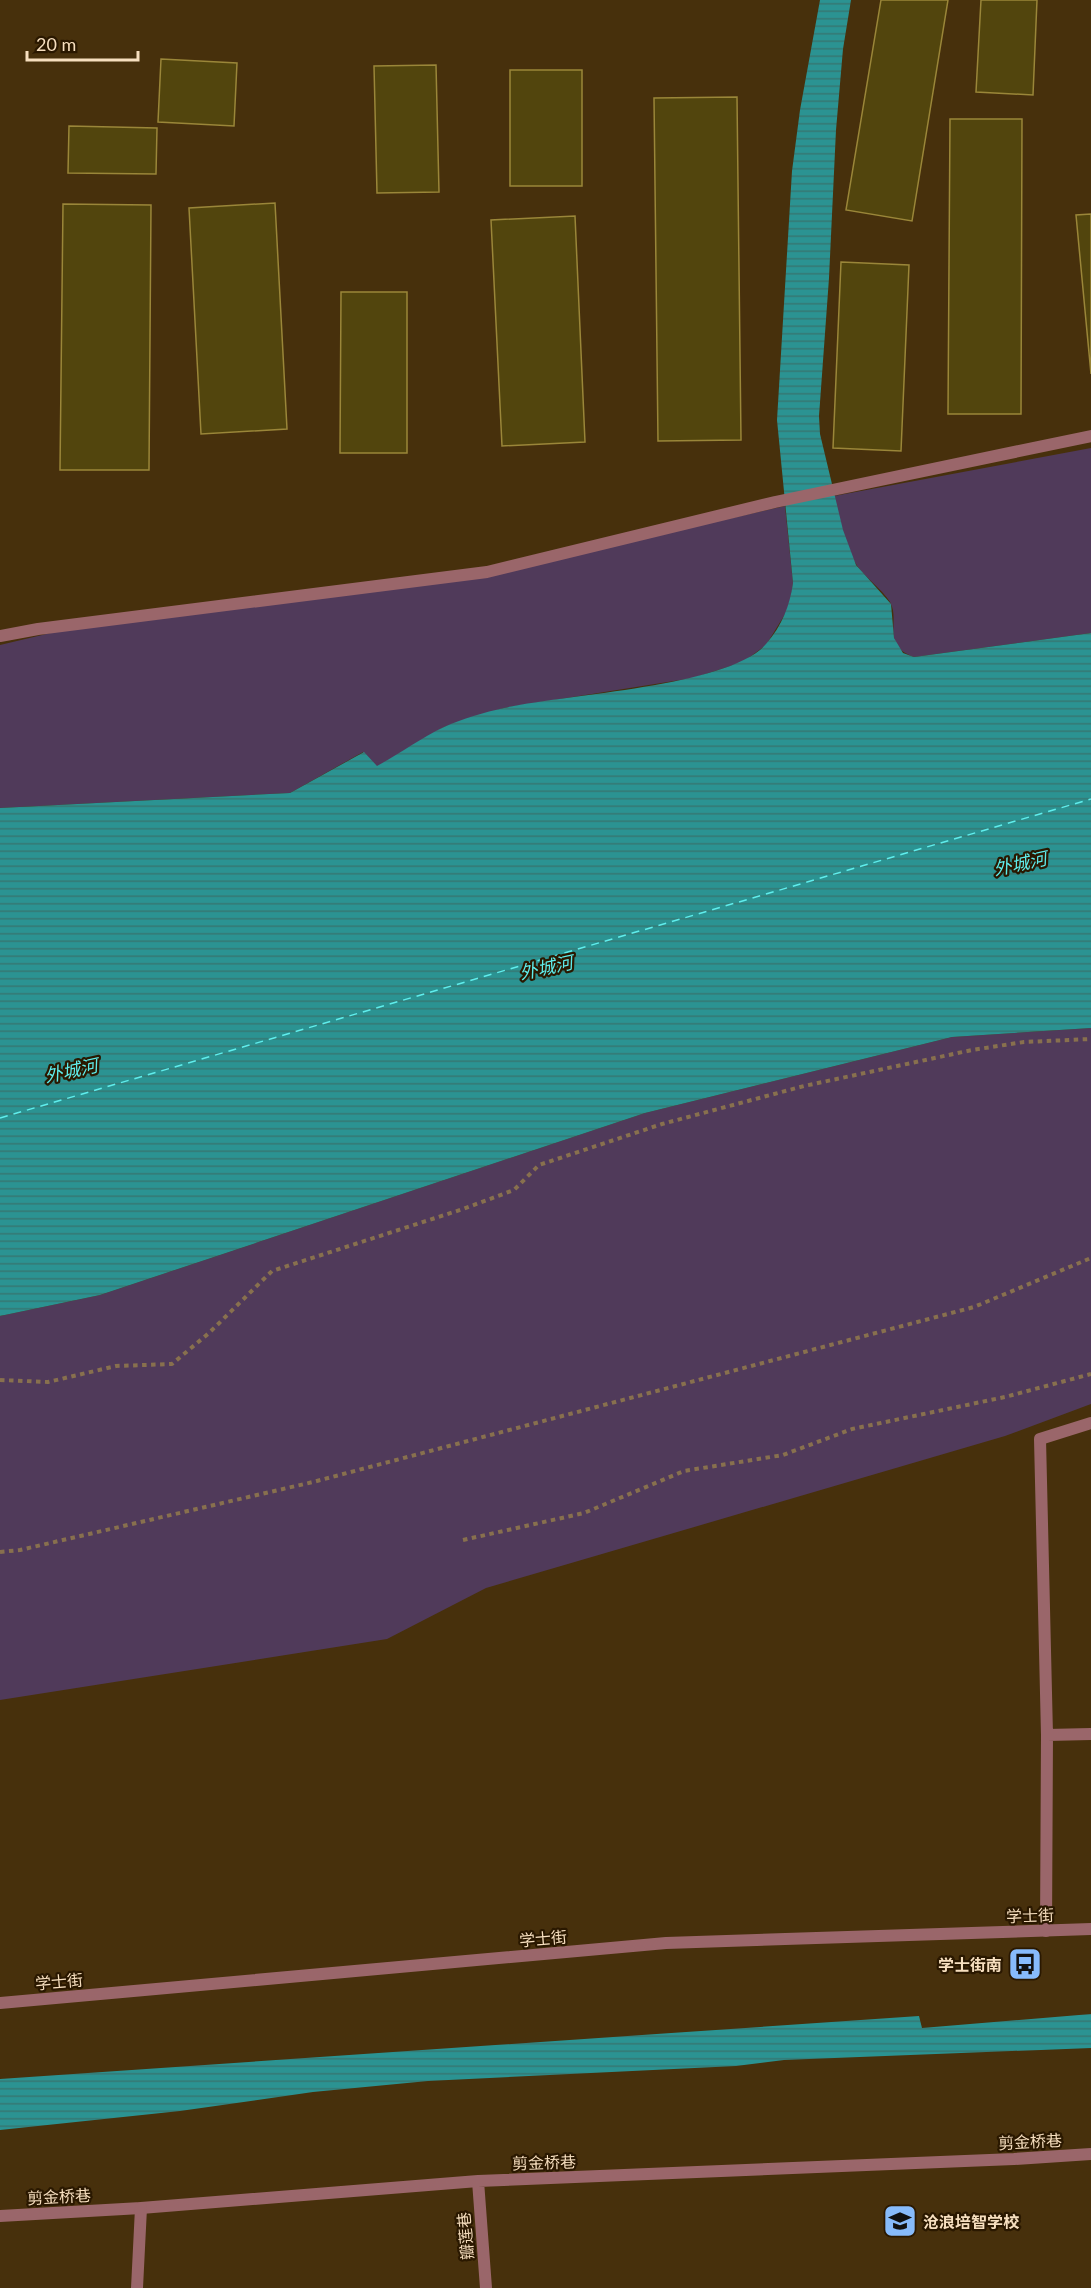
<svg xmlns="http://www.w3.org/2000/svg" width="1091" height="2288" viewBox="0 0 1091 2288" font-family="Lato,'Noto Sans SC',sans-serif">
<defs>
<pattern id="water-rules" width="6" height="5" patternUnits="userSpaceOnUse" patternTransform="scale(1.5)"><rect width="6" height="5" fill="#2b9392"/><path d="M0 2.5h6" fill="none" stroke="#367773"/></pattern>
</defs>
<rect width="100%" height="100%" fill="#47300c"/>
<path fill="#503a5a" d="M1091,448V633L914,657C880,645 901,621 890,602C882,589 867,579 858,567C845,550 839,517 834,496Z
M785,506L793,583L790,606L766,645L743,662L693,678L504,708L444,727L377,767L363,752L290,793L0,808V645L59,631L567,555Z
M1091,1028V1404L1005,1436L486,1588L387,1639L0,1700V1316L100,1295L645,1113L952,1037Z"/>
<path fill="url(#water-rules)" d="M820,0H851L843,49L836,130L829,278L819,416L820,434L843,530L856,565L891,604L894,638L903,653L914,657L1091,633V1028L952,1037L645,1113L100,1295L0,1316V808L290,793L364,752L377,766C399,754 421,738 444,727C462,719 485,712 504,708C564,694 729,687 766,644C782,626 790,605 793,583L777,420L792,171L800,110Z
M1091,2014V2048L784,2060L736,2066L428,2081L313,2092L180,2111L0,2130V2079L919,2016L922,2028Z"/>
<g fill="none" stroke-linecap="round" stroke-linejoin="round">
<path stroke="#5fedec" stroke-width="1.5" stroke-dasharray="8 6" stroke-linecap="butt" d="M0,1118L1091,799"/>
</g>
<path fill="#52450d" stroke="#9a8639" stroke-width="1.5" d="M881,0H948L912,221L846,210Z
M981,0H1037L1033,95L976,92Z
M161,59L237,63L234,126L158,122Z
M436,65L439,192L377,193L374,66Z
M510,70H582V186H510Z
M737,97L741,440L658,441L654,98Z
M950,119H1022L1021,414H948Z
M69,126L157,128L156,174L68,173Z
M275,203L287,429L201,434L189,208Z
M63,204L151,205L149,470H60Z
M1091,214V374L1076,215Z
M575,216L585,442L502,446L491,220Z
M841,262L909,265L901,451L833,448Z
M341,292H407V453H340Z"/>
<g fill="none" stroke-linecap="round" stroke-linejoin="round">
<path stroke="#88704e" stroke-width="4" stroke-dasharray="4.5 4.5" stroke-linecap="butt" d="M0,1380L48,1382L116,1366L172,1364L209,1333L272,1271L463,1209L514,1190L539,1165L662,1124L804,1086L972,1050L1024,1042L1091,1039
M463,1540L584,1513L684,1471L783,1455L852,1429L1005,1397L1091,1374
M0,1552L20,1550L313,1482L974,1307L1091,1258"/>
<path stroke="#9a666a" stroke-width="12" d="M478,2181L486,2288
M0,2216L141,2208L478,2181L1014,2159L1091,2154"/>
<path stroke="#9a666a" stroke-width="12" d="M0,636L38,629L487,572L775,502L1091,436
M1047,1735L1091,1734
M1046,1931L1047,1735L1040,1439L1091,1423
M137,2288L141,2208"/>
<path stroke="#9a666a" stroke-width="12" d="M0,2003L666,1943L1091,1929"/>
</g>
<defs>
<symbol id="bus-square" viewBox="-11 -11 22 22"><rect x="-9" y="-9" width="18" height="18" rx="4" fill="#87bbfb" stroke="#2a1800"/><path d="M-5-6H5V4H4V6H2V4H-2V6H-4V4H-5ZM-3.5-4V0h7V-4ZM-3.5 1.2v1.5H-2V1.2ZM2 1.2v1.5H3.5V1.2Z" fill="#111"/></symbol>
<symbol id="school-square" viewBox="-11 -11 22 22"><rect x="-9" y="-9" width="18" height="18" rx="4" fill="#87bbfb" stroke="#2a1800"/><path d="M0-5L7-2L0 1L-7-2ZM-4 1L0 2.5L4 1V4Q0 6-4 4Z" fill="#111"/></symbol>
</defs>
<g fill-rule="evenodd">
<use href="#bus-square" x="1006" y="1945" width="38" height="38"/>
<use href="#school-square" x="881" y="2202" width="38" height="38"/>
</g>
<g text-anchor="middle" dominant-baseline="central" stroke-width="4.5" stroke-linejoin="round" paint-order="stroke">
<g font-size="16" fill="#f7dfbf" stroke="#2a1800">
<text transform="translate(1030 1915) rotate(-2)">学士街</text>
<text transform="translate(543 1938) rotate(-5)">学士街</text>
<text transform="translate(59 1981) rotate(-5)">学士街</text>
<text transform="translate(1030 2141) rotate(-3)">剪金桥巷</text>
<text transform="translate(544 2162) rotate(-2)">剪金桥巷</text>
<text transform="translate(59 2196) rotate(-3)">剪金桥巷</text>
<text transform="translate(465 2236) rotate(-95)">瓣莲巷</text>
</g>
<g font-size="16" font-weight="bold" fill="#f7dfbf" stroke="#2a1800" text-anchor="end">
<text x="1002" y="1964">学士街南</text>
<text x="923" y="2221" text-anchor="start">沧浪培智学校</text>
</g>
<g font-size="18" font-style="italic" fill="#5fedec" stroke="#2a1800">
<text transform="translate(1020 863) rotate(-12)">外城河</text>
<text transform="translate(546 967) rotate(-12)">外城河</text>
<text transform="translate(71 1070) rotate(-12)">外城河</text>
</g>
</g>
<path d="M27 51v9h111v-9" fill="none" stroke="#f7dfbf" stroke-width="3"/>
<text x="36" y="51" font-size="18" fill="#f7dfbf" stroke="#2a1800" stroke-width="4.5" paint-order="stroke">20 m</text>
</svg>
